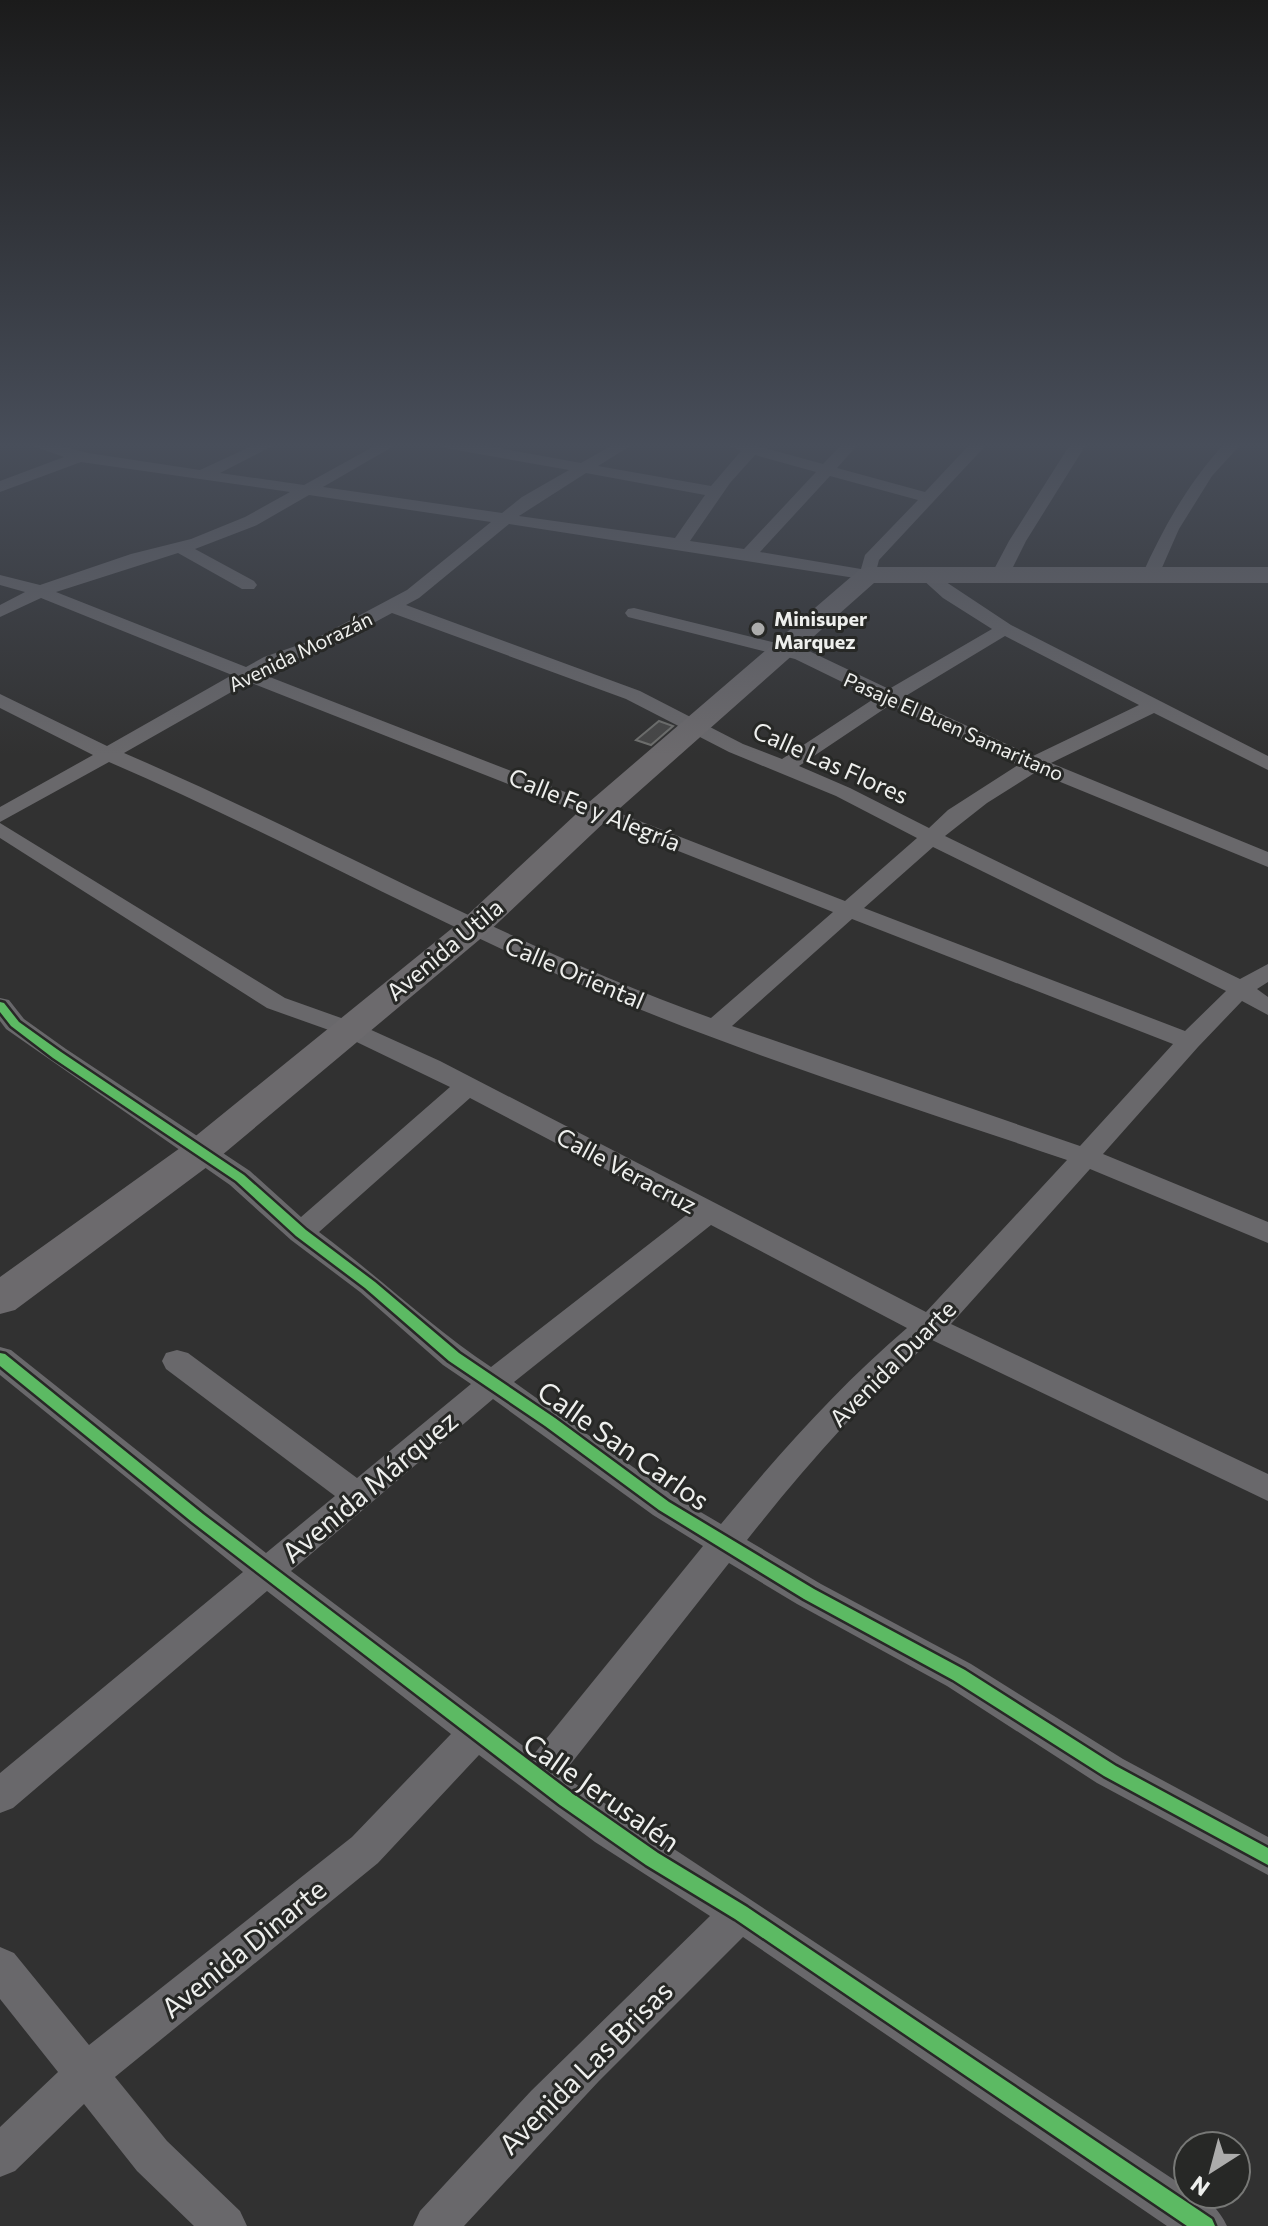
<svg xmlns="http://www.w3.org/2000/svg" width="1268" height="2226" viewBox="0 0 1268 2226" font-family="Commissioner,sans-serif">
<rect width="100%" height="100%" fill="#313131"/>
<path fill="#464646" stroke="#6d6e6c" stroke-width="2" d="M659,721L673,726L651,745L636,740Z"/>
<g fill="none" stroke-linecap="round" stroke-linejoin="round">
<path fill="#69686b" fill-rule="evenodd" d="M24,443H49L88,453L200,470L258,443H278L220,473L304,485L380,443H399L323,487L502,513L522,497L569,470L445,448L437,443H471L581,463L616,443H635L598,466L711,486L741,451L721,443H746L823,464L843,443H859L837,468L925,492L971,443H988L879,560L874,579L868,580L509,524L419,598L406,605L640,691L743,744L782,759L875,698L795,659L628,617L625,613L628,609L634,608L809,651L889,689L992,629L943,598L922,579L919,575L928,570L1011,625L1268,756V770L1154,713L1051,763L1268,852V867L1036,772L987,803L945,836L1240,979L1268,964V982L1257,989L1268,997V1015L1242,1001L1198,1047L1103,1154L1268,1222V1243L1090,1169L951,1324L1268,1474V1501L932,1340C864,1399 803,1469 747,1540L821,1584L971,1664L1123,1759L1268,1837V1875L1097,1783L947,1686L797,1604L729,1563L562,1775L1188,2189V2194C1206,2194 1220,2211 1227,2226H1167L743,1937L599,2081L464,2226H413L420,2211L531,2091L710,1916L595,1842L479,1755L378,1863L115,2077L167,2141L240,2211L247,2226H194L137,2171L84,2104L15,2171L0,2177V2127L58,2072L0,1999V1947L14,1953L89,2045L352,1837L451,1734L267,1591L13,1808L0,1813V1773L243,1572L0,1375V1347L11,1350L266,1553L335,1496L166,1369L162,1361L166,1353L177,1350L188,1353L357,1478L471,1384L443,1365L360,1292L291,1240L230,1185L6,1029L0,1021V998L9,1000L24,1019L66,1049L250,1171L301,1217L450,1087L340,1034L267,1008L0,838V823L285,998L358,1024L440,1061L926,1312L1067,1160C921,1110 772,1063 629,1005C452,933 285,838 109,762L0,822V807L93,755L0,708V694L107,746L232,675L41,598L0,617V605L25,592L0,585V575L40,585L131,554L191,539L245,517L290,492L81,462L0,492V481L64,457ZM755,455L816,472L744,549L690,541L730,483ZM586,473L705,495L675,538L519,516ZM830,476L918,500L865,555L861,569L760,552ZM309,495L491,522L407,590L313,640L264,657L246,667L56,592L178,553L242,589H254L257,585L254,581L195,549L257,525ZM392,613L626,699L729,752L836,796L917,838L845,901L262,674L278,665L327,648ZM1005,636L1139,705L1033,756L904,697ZM249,682L833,912L711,1018C509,945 322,838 124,753ZM890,705L1018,765L948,810L929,828L850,788L799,766ZM933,847L1226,991L1185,1031L864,908ZM852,919L1173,1044L1080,1146L732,1026ZM470,1098L689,1213L491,1367C431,1327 378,1276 319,1232ZM711,1225L907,1328C839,1386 778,1455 721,1524L675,1497L514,1382ZM493,1399L653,1515L703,1546L534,1754L291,1571Z
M1071,443H1087L1026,541L1009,575L1000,580L994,579L991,575L1009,541Z
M1225,443H1242L1212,476L1179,529L1157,579H1145L1142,575C1164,526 1189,482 1225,443Z"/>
<path fill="#6c6a6d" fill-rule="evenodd" d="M868,567H1268V583H874L610,817L485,935L215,1161L15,1310L0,1314V1277L187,1143L461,921L588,803L859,570Z"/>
<defs>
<path id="cycleway" d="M0,1002L4,1003L19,1022L61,1052L244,1175L306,1230L375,1282L459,1353L555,1418L669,1502L814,1589L965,1670L1116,1766L1268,1848V1865L1104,1776L953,1680L804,1599L659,1510L545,1426L449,1361L365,1288L296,1236L236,1181L53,1058L11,1026L0,1012Z
M0,1353L5,1354L203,1514L572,1793L658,1853L747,1907L1212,2219L1215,2226H1187L735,1919L646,1865L560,1805L192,1522L0,1366Z"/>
</defs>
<use href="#cycleway" stroke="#272826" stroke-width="5"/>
<use href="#cycleway" fill="#5cba63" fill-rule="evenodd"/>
</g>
<linearGradient id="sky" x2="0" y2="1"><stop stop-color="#1b1b1b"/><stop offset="0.59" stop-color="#484e5a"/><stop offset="1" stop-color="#484e5a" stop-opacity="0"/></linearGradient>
<rect width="1268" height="755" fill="url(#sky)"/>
<circle fill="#acacab" stroke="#272826" stroke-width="3" cx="758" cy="629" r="8"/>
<g text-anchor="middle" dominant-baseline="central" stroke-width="6" stroke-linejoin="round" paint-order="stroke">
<g font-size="20" font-weight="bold" fill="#eeefed" stroke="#272826" text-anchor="start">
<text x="774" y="618">Minisuper<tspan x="774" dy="23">Marquez</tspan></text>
</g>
<g font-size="20" fill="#eeefed" stroke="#272826">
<text transform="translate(300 651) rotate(-26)">Avenida Morazán</text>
<text transform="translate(954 726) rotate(24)">Pasaje El Buen Samaritano</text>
</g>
<g font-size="24" fill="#eeefed" stroke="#272826">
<text transform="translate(831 762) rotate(24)">Calle Las Flores</text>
<text transform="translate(595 809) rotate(22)">Calle Fe y Alegría</text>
<text transform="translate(444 949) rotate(-40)">Avenida Utila</text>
<text transform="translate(575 972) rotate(23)">Calle Oriental</text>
<text transform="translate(627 1170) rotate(28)">Calle Veracruz</text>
<text transform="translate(892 1363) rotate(-45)">Avenida Duarte</text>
</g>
<g font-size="28" fill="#eeefed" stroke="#272826">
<text transform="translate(624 1445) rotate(35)">Calle San Carlos</text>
<text transform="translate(369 1486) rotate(-40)">Avenida Márquez</text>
<text transform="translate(602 1792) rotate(35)">Calle Jerusalén</text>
<text transform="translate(243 1948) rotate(-39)">Avenida Dinarte</text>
<text transform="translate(585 2067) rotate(-45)">Avenida Las Brisas</text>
</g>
</g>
<g transform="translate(1212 2170) rotate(216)"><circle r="38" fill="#272826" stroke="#777876" stroke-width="2"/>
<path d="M0-6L14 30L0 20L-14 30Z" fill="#acacab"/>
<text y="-12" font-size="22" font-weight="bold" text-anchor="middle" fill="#eeefed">N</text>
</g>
</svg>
